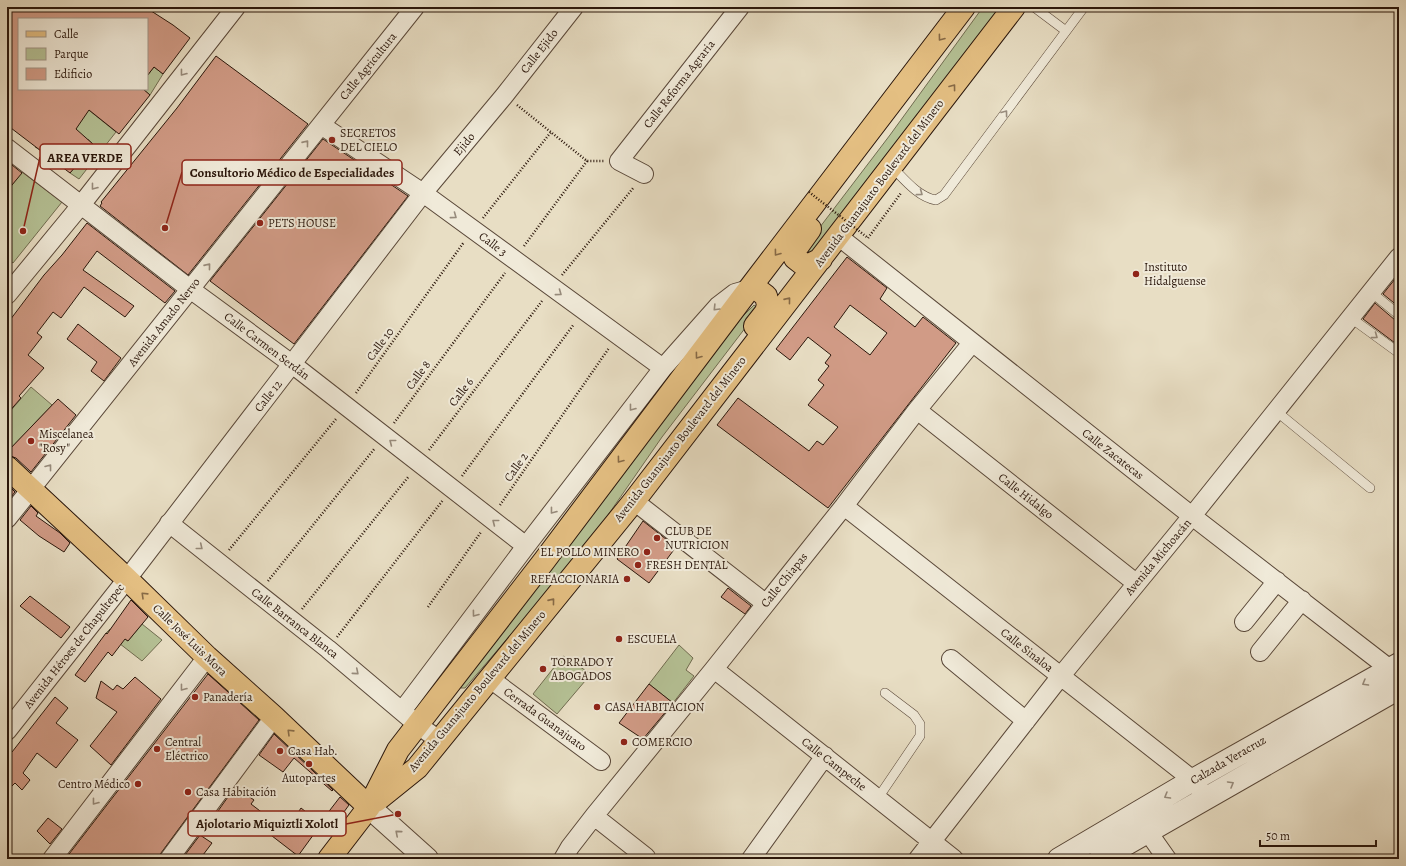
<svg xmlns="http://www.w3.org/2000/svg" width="1406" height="866" viewBox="0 0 1406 866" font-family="Alegreya,serif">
<rect width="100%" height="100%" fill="#e8dec4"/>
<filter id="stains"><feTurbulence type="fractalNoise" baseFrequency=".005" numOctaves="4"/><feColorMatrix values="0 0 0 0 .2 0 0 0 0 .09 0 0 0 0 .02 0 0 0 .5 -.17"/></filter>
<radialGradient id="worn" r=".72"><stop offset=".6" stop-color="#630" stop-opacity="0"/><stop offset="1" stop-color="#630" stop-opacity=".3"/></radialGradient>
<path fill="#b5c195" stroke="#706c50" d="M983,7H1001L812,252L807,253L804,252V248L890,135Z
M154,67L163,74L150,95L143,89H147V76Z
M75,99L116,132L79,179L70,173L94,145L88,139L81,147L45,153L35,147Z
M22,172L62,202L13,263L7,259V191Z
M754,305L758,308L749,323L662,437L599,528L555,583L465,688H461L460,685L742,317Z
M31,387L52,405L12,447L7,442V415Z
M142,624L162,640L142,661L106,633L110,629L128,641Z
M679,645L693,658L686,670L694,676L673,703L649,684Z
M563,656L591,674L557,714L533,694Z"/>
<path fill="#d19b86" stroke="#2a160b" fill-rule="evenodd" d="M7,7H145L173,25L190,38L163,74L154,67L147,76V19H19V89H143L150,95L119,134L89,110L76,129L94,145L70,173L7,125Z
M216,56L308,124L188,275L100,206L102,203L101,202L177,108Z
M323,139L408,196L294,344L210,281Z
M7,161L22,173L7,191Z
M87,223L175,291L165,303L97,251L83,270L134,306L125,317L84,287L61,318L53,312L37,333L42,337L28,355L44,368L19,396L21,398L7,414V324L44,275L62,255Z
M847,257L887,288L880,299L915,327L923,317L956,343L828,508L717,425L738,398L809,451L817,441L823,445L838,427L808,405L824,385L818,380L829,366L825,363L831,355L808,337L790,360L776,349ZM850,305L887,333L870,355L834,327Z
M1399,274V307L1383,294Z
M1375,303L1395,320L1399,321V346L1363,319Z
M78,324L121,358L104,381L91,371L97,362L67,339Z
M58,399L76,415L31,472L16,458L7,455V452Z
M7,484L15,492L7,502Z
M31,506L38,513L36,516L60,533L70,543L64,552L39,536L20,520Z
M643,521L676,547L649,583L617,559Z
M728,588L751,606L745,614L721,597Z
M30,596L70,627L61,638L20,606Z
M131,600L148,617L128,641L125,639L112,656L108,652L85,682L75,675L106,633L107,634Z
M208,674L259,720L161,853L159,859H67L66,858Z
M135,677L161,699L111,765L90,746L117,712L96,698L101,681L113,690L117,685L123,689Z
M649,684L673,703L643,739L619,723Z
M55,697L68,708L56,723L78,740L56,768L37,753L23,773L30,780L22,790L15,783L7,791V748L12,752Z
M274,734L333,790L332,791L294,758L283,772L259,755Z
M235,787L254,800L251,804L286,831L301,808L320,823L340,797L349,805L330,831L328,830L326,833L319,827L298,856L250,819L241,829L218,811Z
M48,818L62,829L50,844L37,831Z
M200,835L212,843L200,859H182Z"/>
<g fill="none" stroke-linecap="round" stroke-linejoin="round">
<defs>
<path id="service" d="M1034,7L1066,31
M892,167C904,179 918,197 936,200L944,195L1084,7
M1371,292L1399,315
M1351,318L1399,353
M1276,411L1370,488
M878,798L920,736V724L914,715L885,693"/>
<path id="minor" d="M321,125L423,193L663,368
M7,148L190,289L292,364L526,546
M644,174L619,161L740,7
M838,236L1192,516L1399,676
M7,295L81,205L236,7
M917,410L1136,583
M634,501L765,603
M844,506L1193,780L1201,791
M7,519L415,7
M169,523L328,649L418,725L439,740
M1244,622L1277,581
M1260,652L1302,600
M951,659L1026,721
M714,669L954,859
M489,678L601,761
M402,711L526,546L663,368L718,306L735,293L749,289
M7,731L127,579L423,193L504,96L574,7
M594,816L646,857
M1148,832L1167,859
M52,859L207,657
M169,859L274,717
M563,859L570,847L594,816L714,669L844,506L917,410L972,343
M751,859L825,756
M918,859L1060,677L1192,516L1399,257"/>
<path id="tertiary" d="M369,807L427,859
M1059,859L1193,780L1399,664
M1100,859L1399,688"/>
<path id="primary" d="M810,229L795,250V258L804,265L811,264L821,259
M749,289L758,290L766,296L768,305L766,312L755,326
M7,467L127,579L207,657L274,717L369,807
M376,801L417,768L634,501L1014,7
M329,859L369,807L398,750L544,561L749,289L964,7"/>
</defs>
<use href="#service" stroke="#5a4839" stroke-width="10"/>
<use href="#minor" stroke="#5a4839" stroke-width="20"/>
<use href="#tertiary" stroke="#5a4839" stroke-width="24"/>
<use href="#primary" stroke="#2a160b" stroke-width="24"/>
<path stroke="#2a160b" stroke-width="2.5" stroke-dasharray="1 2" stroke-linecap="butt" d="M517,105L587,161H604
M483,218L551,132
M868,238L901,193
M524,246L587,161
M562,275L634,187
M356,393L464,242
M394,423L505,273
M429,450L542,301
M462,476L574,324
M500,505L609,348
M229,550L336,419
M268,581L375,448
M428,607L481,532
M302,609L409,476
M337,637L443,500"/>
<use href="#service" stroke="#f0ead9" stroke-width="9"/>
<use href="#minor" stroke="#f0ead9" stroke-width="18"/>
<use href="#tertiary" stroke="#f0ead9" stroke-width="22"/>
<use href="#primary" stroke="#e4bf82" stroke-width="22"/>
<path stroke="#2a160b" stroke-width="2.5" stroke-dasharray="1 2" stroke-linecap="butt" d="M809,192L868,238"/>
</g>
<defs><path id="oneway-chevron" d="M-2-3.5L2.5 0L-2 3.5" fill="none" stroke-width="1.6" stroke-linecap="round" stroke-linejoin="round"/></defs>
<g stroke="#876a46">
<use href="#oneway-chevron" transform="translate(941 38) rotate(127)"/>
<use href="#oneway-chevron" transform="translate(953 87) rotate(-53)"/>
<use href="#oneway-chevron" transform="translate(777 253) rotate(127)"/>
<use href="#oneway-chevron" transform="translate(788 300) rotate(-51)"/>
<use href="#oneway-chevron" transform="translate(698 356) rotate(127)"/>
<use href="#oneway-chevron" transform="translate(620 460) rotate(127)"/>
<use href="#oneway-chevron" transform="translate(144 595) rotate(-136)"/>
<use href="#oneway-chevron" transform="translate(552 601) rotate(-51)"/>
<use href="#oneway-chevron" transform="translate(290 732) rotate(-136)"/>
</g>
<g stroke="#978b7c">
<use href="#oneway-chevron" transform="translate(183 73) rotate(128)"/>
<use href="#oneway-chevron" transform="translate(1005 113) rotate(-53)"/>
<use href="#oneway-chevron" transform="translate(306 143) rotate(-51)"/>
<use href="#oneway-chevron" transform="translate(94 187) rotate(128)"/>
<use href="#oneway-chevron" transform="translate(920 193) rotate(37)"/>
<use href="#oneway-chevron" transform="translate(454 216) rotate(36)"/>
<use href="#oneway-chevron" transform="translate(208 266) rotate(-51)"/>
<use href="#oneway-chevron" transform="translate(559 293) rotate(36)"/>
<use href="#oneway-chevron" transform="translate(716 308) rotate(134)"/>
<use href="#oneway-chevron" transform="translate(1375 336) rotate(36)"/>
<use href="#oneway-chevron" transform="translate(632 408) rotate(128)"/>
<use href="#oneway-chevron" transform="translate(392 442) rotate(-142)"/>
<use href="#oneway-chevron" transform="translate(49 467) rotate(-52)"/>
<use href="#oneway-chevron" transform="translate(553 511) rotate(128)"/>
<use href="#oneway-chevron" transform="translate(495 522) rotate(-142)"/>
<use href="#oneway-chevron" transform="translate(200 547) rotate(39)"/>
<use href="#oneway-chevron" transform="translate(475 614) rotate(127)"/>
<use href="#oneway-chevron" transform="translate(356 672) rotate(40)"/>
<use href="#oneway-chevron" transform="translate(1365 683) rotate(150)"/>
<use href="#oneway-chevron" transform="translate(183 688) rotate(128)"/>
<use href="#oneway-chevron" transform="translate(1231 784) rotate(-30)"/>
<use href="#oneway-chevron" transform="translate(1167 796) rotate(150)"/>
<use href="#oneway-chevron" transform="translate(95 802) rotate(128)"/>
<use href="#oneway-chevron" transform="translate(398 833) rotate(-139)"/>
</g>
<g fill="#8f2418" stroke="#f0ead9" stroke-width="1.5">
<circle cx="332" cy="140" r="4"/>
<circle cx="260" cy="223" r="4"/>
<circle cx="1136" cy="274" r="4"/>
<circle cx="31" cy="441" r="4"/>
<circle cx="657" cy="538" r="4"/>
<circle cx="647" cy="552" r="4"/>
<circle cx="638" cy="565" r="4"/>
<circle cx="627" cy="579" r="4"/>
<circle cx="619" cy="639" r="4"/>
<circle cx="543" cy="669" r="4"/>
<circle cx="195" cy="697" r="4"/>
<circle cx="597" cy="707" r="4"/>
<circle cx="624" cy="742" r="4"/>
<circle cx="157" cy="749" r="4"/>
<circle cx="280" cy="751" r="4"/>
<circle cx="309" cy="764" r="4"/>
<circle cx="138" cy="784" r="4"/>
<circle cx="188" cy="792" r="4"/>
</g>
<g text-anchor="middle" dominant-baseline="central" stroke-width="4" stroke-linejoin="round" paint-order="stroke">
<g font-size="12" fill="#2a160b" stroke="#f0ead9">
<text transform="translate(539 51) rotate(-52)">Calle Ejido</text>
<text transform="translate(368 66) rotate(-51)">Calle Agricultura</text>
<text transform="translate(679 84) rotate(-52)">Calle Reforma Agraria</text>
<text transform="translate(464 144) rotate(-50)">Ejido</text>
<text transform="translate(879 183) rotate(-53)">Avenida Guanajuato Boulevard del Minero</text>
<text transform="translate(493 244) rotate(37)">Calle 3</text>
<text transform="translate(164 322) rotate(-52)">Avenida Amado Nervo</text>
<text transform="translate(380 344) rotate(-54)">Calle 10</text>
<text transform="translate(267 346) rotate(37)">Calle Carmen Serdán</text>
<text transform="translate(418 375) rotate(-54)">Calle 8</text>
<text transform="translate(461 392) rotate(-53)">Calle 6</text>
<text transform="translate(268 396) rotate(-52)">Calle 12</text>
<text transform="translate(680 439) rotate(-52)">Avenida Guanajuato Boulevard del Minero</text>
<text transform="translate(1113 454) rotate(38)">Calle Zacatecas</text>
<text transform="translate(516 467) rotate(-55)">Calle 2</text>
<text transform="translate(1026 496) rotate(38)">Calle Hidalgo</text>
<text transform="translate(1158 557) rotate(-50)">Avenida Michoacán</text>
<text transform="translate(784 580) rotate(-51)">Calle Chiapas</text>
<text transform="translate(295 623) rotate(38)">Calle Barranca Blanca</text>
<text transform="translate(190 640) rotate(44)">Calle José Luis Mora</text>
<text transform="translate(74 646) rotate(-52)">Avenida Héroes de Chapultepec</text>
<text transform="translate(1027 650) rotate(38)">Calle Sinaloa</text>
<text transform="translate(477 691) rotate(-50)">Avenida Guanajuato Boulevard del Minero</text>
<text transform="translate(545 719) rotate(36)">Cerrada Guanajuato</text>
<text transform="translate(1228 760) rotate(-30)">Calzada Veracruz</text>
<text transform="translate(834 764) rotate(38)">Calle Campeche</text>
</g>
<g font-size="12" fill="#2a160b" stroke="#f0ead9" text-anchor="start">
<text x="340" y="133">SECRETOS<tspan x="340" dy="14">DEL CIELO</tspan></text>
<text x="268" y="223">PETS HOUSE</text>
<text x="1144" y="267">Instituto<tspan x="1144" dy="14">Hidalguense</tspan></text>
<text x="39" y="434">Miscelanea<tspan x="39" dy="14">"Rosy"</tspan></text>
<text x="665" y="531">CLUB DE<tspan x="665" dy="14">NUTRICION</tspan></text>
<text x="639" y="552" text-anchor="end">EL POLLO MINERO</text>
<text x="646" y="565">FRESH DENTAL</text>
<text x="619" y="579" text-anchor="end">REFACCIONARIA</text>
<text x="627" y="639">ESCUELA</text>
<text x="551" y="662">TORRADO Y<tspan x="551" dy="14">ABOGADOS</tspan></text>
<text x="203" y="697">Panadería</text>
<text x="605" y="707">CASA HABITACION</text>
<text x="165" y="742">Central<tspan x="165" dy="14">Eléctrico</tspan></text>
<text x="632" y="742">COMERCIO</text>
<text x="288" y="751">Casa Hab.</text>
<text x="309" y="778" text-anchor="middle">Autopartes</text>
<text x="130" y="784" text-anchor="end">Centro Médico</text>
<text x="196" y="792">Casa Habitación</text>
</g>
</g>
<path fill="none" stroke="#8f2418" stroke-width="1.5" d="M23 231L40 157M165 228L182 172M398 814L346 824"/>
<g fill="#8f2418" stroke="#f0ead9" stroke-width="1.5">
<circle cx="23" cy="231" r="4"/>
<circle cx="165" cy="228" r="4"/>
<circle cx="398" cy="814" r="4"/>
</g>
<g fill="#f0ead9" stroke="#8f2418" stroke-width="1.5">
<rect x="40" y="144" width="91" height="25" rx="4"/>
<rect x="182" y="160" width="220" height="25" rx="4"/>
<rect x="188" y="811" width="158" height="25" rx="4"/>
</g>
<g font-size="13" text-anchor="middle" font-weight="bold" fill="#2a160b">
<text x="85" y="162">AREA VERDE</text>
<text x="292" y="177">Consultorio Médico de Especialidades</text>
<text x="267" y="828">Ajolotario Miquiztli Xolotl</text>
</g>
<rect width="1406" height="866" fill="none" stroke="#e8dec4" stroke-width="24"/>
<rect x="8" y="8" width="1390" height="850" fill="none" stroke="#2a160b" stroke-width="2"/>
<rect x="12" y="12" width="1382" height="842" fill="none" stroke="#2a160b"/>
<rect x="18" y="18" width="130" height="72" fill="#f0ead9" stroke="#a19587"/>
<rect x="26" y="31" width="20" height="6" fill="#e4bf82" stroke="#a19587"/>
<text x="54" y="38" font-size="12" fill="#2a160b">Calle</text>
<rect x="26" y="48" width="20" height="12" fill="#b5c195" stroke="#a19587"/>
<text x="54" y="58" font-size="12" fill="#2a160b">Parque</text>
<rect x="26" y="68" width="20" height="12" fill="#d19b86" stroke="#a19587"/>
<text x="54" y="78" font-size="12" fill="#2a160b">Edificio</text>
<path d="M1260 840v6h116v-6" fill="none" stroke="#2a160b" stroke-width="2"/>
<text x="1266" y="840" font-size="12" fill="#2a160b" stroke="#f0ead9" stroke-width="3" paint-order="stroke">50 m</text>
<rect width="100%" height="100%" filter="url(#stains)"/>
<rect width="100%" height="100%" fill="url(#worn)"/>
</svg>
